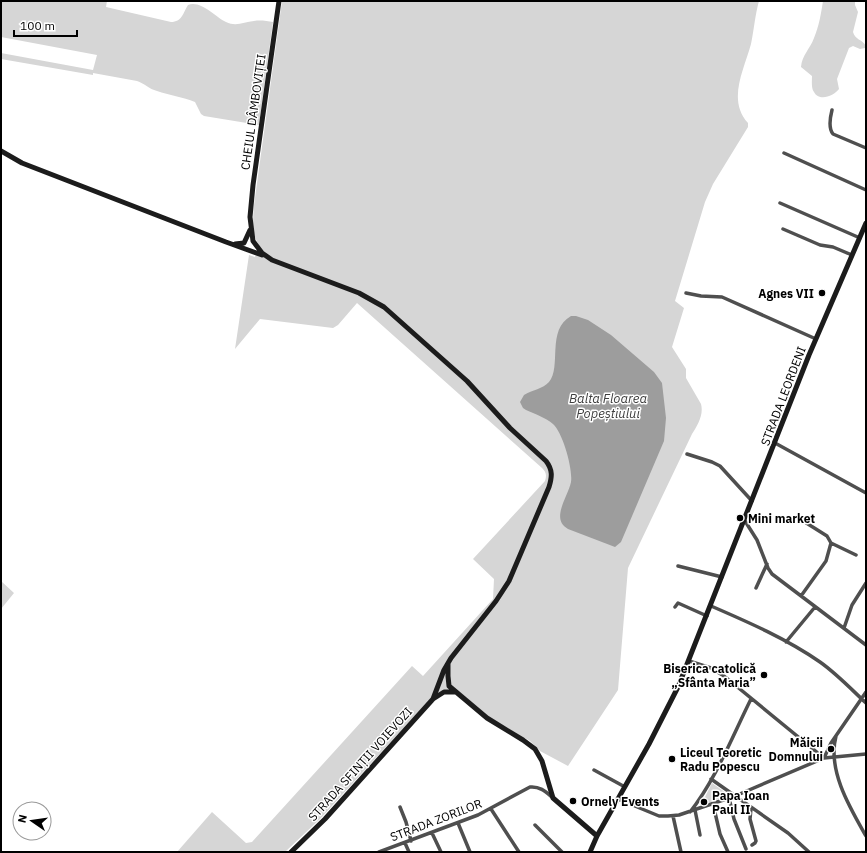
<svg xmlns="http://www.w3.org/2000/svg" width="867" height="853" viewBox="0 0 867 853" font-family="'IBM Plex Sans',sans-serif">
<rect width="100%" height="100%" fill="#fff"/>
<path fill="#d6d6d6" d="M1,1H107L106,7L171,22C182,22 183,13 188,5C201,0 215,17 226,22C236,27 244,22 254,21C260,20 267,21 273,22L259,125L204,116L201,114L195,102C183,97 169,95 157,91C149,89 144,83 137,81L93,73V75L1,59V53L93,70L97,55L1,37Z
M282,1H759C755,15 754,30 751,44C744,70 727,100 748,123V127L713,184L705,202L675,301L684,308L672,347L686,369V378L701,404C704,415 697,426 692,434L628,568L618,690L568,766L540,751L530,741L492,719L461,693L451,692L430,699L320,819L285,852H177L212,812L246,843L252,842L412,666L423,676L493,599L494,579L473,559L545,481C547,475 546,472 542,468L357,303L338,325L333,328L260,319L235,349L249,255L255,257L259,245C251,233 253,219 254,205Z
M823,1H855V5L858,12L853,32C855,40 862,39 866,46L865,48L860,49L853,46L849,48L837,79L839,89C834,96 819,102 814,92C811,88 812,81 812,76L801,67C802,55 810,49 814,38C819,26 821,14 823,1Z
M1,581L14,593L1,609Z
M712,783L729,795L708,803L704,799Z"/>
<path fill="#9d9d9d" d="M571,316H576L588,320L611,335L654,372L662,383L666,418L664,441L621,542L615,547L568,529C550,519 568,497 571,482C573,469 563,433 553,424C546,418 535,414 526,410L523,408L520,402L524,395C532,390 543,389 549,382C562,367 546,330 571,316Z"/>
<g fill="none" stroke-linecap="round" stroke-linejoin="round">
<path stroke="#4f4f4f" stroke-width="3.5" d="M832,110C830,118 828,128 833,134L866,148
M784,153L866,190
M780,203L860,238
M783,229L820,245L833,247L852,255
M686,293L701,296L722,297L816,339
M775,443L866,493
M687,454L712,462L720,466L752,501
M800,519L827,536L831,543L826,561L801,596
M745,521L757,540L768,568L772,574L866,645
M831,543L856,555
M678,566L722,577
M756,588L767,564
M711,606C748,622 787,639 820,662C837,674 851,689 866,703
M675,607L678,603L707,616
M844,628L852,605L866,583
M786,642L815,607
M689,661L711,668L724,676L824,758L831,743L866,692
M836,736C827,770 850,808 866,836
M594,770L625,787
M711,779L788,833L809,852
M729,798L734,819L746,849
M618,799L659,816H668L679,815L735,796L824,758L866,754
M713,804L720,834L728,852
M400,807L406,822L411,841
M751,808L750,819L756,841L755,843L752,845
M491,809L519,852
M695,810L700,835
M690,812C715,781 733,735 751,699
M673,816L681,852
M458,823L470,852
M535,825L562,852
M432,833L441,852
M405,843L409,852
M379,852L478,815L530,787C540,786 546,792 553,798"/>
<path stroke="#1c1c1c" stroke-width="5" d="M279,1L253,185L250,217L253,241L262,253L272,260L359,293L384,307L467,381L510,428L546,461C553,470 552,477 549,487L509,581L496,601L451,658L444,670L433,699
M1,151L22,163L226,242L262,255
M235,244L244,243L250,230
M448,664V676L449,686L487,718L523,740L535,749L542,761L553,798L597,836
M291,852L325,819L433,699L444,692H455
M590,852L597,836L649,744L678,687L809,355L866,223"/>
</g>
<g fill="#000" stroke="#fff" stroke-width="1.5">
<circle cx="822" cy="293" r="4"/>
<circle cx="740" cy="518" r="4"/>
<circle cx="764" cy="675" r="4"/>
<circle cx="831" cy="749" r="4"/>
<circle cx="672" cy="759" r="4"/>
<circle cx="573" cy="801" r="4"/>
<circle cx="704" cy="802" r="4"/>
</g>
<g text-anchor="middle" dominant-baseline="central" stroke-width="3" stroke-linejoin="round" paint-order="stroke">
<g font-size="12" fill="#000" stroke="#fff">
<text transform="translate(253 112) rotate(-82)">CHEIUL DÂMBOVIȚEI</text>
<text transform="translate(783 396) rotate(-69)">STRADA LEORDENI</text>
<text transform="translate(360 764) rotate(-48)">STRADA SFINȚII VOIEVOZI</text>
<text transform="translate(436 820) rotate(-21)">STRADA ZORILOR</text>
</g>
<g font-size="12" font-weight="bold" fill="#000" stroke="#fff" text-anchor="start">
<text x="814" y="293" text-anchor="end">Agnes VII</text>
<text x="748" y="518">Mini market</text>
<text x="756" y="668" text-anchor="end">Biserica catolică<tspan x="756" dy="14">„Sfânta Maria”</tspan></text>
<text x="823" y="742" text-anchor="end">Măicii<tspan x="823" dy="14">Domnului</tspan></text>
<text x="680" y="752">Liceul Teoretic<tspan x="680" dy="14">Radu Popescu</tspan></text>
<text x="712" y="795">Papa Ioan<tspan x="712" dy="14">Paul II</tspan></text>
<text x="581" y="801">Ornely Events</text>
</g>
<g font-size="13" font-style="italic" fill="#3e3e3e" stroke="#fff">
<text x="608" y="398">Balta Floarea<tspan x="608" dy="15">Popeștiului</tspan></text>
</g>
</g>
<rect width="867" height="853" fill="none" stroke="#000000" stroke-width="4"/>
<g transform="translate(32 821) rotate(283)"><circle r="19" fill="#ffffff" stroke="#999999"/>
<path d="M0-3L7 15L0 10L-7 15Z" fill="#000000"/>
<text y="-6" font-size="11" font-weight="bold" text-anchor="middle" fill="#000000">N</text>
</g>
<path d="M14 30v6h63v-6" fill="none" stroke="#000000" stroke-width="2"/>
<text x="20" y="30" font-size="12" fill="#000000" stroke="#ffffff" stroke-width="3" paint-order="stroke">100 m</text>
</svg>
